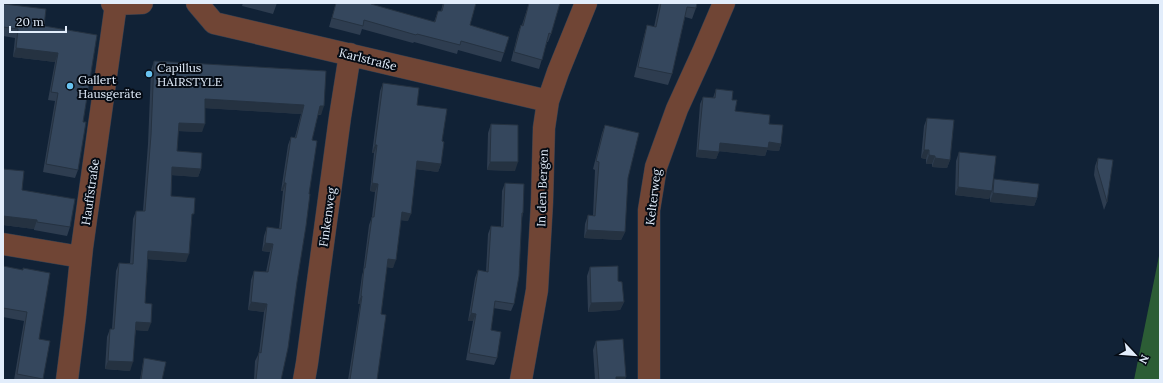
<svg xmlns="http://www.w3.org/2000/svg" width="1163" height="383" viewBox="0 0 1163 383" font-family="Lora,serif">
<rect width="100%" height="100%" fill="#112236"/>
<path fill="#2c5d35" d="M1160,251V380H1134Z"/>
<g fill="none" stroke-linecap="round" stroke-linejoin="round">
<defs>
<path id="minor" d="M112,3L116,4L142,3
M197,3L214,23L548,101
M3,244L81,257
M67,380L75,316L82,248L116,4
M304,380L307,363L340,117L350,54
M521,380L537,290L542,202L544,128L548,101L558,72L586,3
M649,380V210L656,167L677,109L703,52L724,3"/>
</defs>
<use href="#minor" stroke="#2e3e52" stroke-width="23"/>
<use href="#minor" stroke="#704535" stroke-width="22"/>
</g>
<path fill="#2e3d50" d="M3,3L4,4L44,26L97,35L83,122L78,170L75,178L43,172L55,101L48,100L55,62L13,57L15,38L3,36Z
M243,3H277L273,14L242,6Z
M336,3H371V4L434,22L438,11H441L443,3H476L470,25L504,53L501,62L458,50L457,54L414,42L413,43L362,29L360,35L329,27Z
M529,3H560L551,34L548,42H547L539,69L511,61L518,33L521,25H522Z
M659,3H697L696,8L692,19L685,17L672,74L668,85L634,77L644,36L647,25L654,27Z
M154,61L326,71L321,115H318L312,140L281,380H254L255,361L259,353L264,312L248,310L251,280L254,271L266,272L270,252L262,251L264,236L267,227L279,229L283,191H281L288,145L291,137H295L301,114L205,108L202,132L178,131L177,151L201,169L198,177L172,175L171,196L192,219L186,262L148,259L145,303L148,331L136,330L130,371L105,369L107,337L110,329H112L116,271L119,263H130L133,219L136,211H143L148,144L151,70Z
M383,83L417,105L442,141L441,164L438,172L416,169L408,221L401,220L393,268L387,267L381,314L377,380H348L360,304H358L362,275L363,272L369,225L372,217L375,192L370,191L374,153H372L380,91Z
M716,89L732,100L735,111L769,124L781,144L779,151L767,150L765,156L719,151L716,159L696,157L700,104L703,97L713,98Z
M927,118L950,160L947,168L932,167V164H926V159L921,158L924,126Z
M491,124L515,171L487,170L488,133Z
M605,125L628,178L625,232L621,240L584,238L585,224L588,215L593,216L595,170L593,169L602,133Z
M959,152L993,183L994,179L1037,198L1034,206L990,202V196L989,199L955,195L956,161Z
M1098,158L1107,202L1104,210L1094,175L1095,166Z
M3,169L22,190L70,227L67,236L34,230V229L3,225Z
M505,183L523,213L522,218L514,304L511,311L493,308L491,330L497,358L494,365L466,360L473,321H468L475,278L478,270L486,272L488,234L491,226L501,227L502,191Z
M3,266L22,270L39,339L43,379V380H14L24,321L3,317Z
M590,267L618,281L624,302L620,310L588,312L587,276Z
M596,341L625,380H595L593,350Z
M144,358L162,380H140L143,362Z"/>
<path fill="#253241" d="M16,48L58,53L55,62L13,57Z
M205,99L304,105L301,114L202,108Z
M320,106H324L321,115L317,114Z
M179,123L205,124L202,132L176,131Z
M769,142L781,144L779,151L767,150L765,156L717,151L720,143Z
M375,145H377L374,153H372Z
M698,150L719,152L716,159L696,157Z
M924,150H929L926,159L921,158Z
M929,155L935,156L932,164H926Z
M935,158L950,160L947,168L932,167Z
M417,161L441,164L438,172L415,169Z
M490,162H518L515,171L487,170Z
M172,167L201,169L198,177L169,175Z
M284,183H286L283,191H281Z
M372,183L378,184L375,192L370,191Z
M958,187L992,191L989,199L955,195Z
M993,193L1037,198L1034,206L990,202Z
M402,212L411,214L408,221L399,220Z
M3,216L37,220L34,229L3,225Z
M587,230L625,232L621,240L584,238Z
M265,243L273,244L270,252L262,251Z
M148,251L189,254L186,262L145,259Z
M388,259L396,260L393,268L385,267Z
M361,296H362L360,304H358Z
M251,302L267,304L264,312L248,310Z
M624,302L620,310L588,312L591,303Z
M471,313L476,314L473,321H468Z
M136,322L151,323L148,331L133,330Z
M108,361L133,362L130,371L105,369Z
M616,377H626L625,380H615Z"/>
<path fill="#35475d" stroke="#253241" d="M3,3H4V4L46,9L44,26L97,35L83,122H86L78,170L46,164L58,93L51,92L58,53L16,48L18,29L3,27Z
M336,3H371V4L435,22L438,11H442L444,3H476L470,25L509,37L504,53L461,41L460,45L417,34L416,35L364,20L363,26L332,18Z
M529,3H560L551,34L549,33L542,60L514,52L521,25L523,26Z
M661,3H697L696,8L687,7L672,74L638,67L647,25L656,27Z
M154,61L326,71L324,106H320L312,140L317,141L309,194H310L306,226L297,282L288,348L281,380H256L259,352L261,353L267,304L251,302L254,271L268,272L273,244L265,243L267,227L281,229L286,183H284L291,137L296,138L304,105L205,99V124L179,123L177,151L202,153L201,169L172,167L171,196L195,198L194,214H192L189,254L148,251L145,303L152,304L151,323L136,322L133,362L108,361L110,329H114L119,263L133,264L136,211H145L151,135Z
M383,83L419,88L417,105L447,109L442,141L444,142L441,164L417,161L411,214L402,212L396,260L388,259L381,314L386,315L377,380H350L362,296H361L364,268H365L372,217H374L378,184L372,183L377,145H375Z
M716,89L733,91L732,100H737L735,111L770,115L769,124L783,125L781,144L769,142L768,148L720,143L719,152L698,150L703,97L715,98Z
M927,118L954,120L950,160L935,158V156L929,155V150H924Z
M491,124L518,125V162H490Z
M605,125L639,133L628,178L625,232L587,230L588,215L595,216L599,162L596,161Z
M959,152L996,156L992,191L958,187Z
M1098,158L1113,160L1107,202L1097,167Z
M3,169L24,171L22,190L75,199L70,227L37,222V220L3,216Z
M994,179L1039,184L1037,198L993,193Z
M505,183L524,184L523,213H522L519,276L514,304L495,301L491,330L501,332L497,358L469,353L476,314L471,313L478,270L488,272L491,226L503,227Z
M3,266L23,270V268L50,273L39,339L50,341L43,379L17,374L27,312L3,308Z
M618,266V281L622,282L624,302L591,303L590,267Z
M623,339L626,377H616V380H599L596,341Z
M144,358L166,362L162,380H141Z"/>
<g fill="#69c3f1" stroke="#050b14" stroke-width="1.5">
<circle cx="149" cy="74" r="4"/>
<circle cx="70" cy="86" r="4"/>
</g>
<g text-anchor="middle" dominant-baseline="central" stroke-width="4" stroke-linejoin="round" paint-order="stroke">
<g font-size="12" fill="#e2edfb" stroke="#050b14">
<text transform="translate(368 59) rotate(14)">Karlstraße</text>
<text transform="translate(542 188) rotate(-88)">In den Bergen</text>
<text transform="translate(90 192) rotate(-82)">Hauffstraße</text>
<text transform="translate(653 197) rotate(-83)">Kelterweg</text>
<text transform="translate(327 217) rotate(-82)">Finkenweg</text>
</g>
<g font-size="12" fill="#e2edfb" stroke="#050b14" text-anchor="start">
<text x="157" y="67">Capillus<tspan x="157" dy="14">HAIRSTYLE</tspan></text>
<text x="78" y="79">Gallert<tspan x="78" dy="14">Hausgeräte</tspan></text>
</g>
</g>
<rect width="1163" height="383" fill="none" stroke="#e2edfb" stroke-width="8"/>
<g transform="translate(1135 355) rotate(116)" stroke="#050b14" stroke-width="3" paint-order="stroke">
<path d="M0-3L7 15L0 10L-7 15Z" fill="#e2edfb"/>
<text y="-6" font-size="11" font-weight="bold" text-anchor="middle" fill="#e2edfb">N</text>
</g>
<path d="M10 26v6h56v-6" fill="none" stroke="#e2edfb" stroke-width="2"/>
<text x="16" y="26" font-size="12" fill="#e2edfb" stroke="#050b14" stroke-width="3" paint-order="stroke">20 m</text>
</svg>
